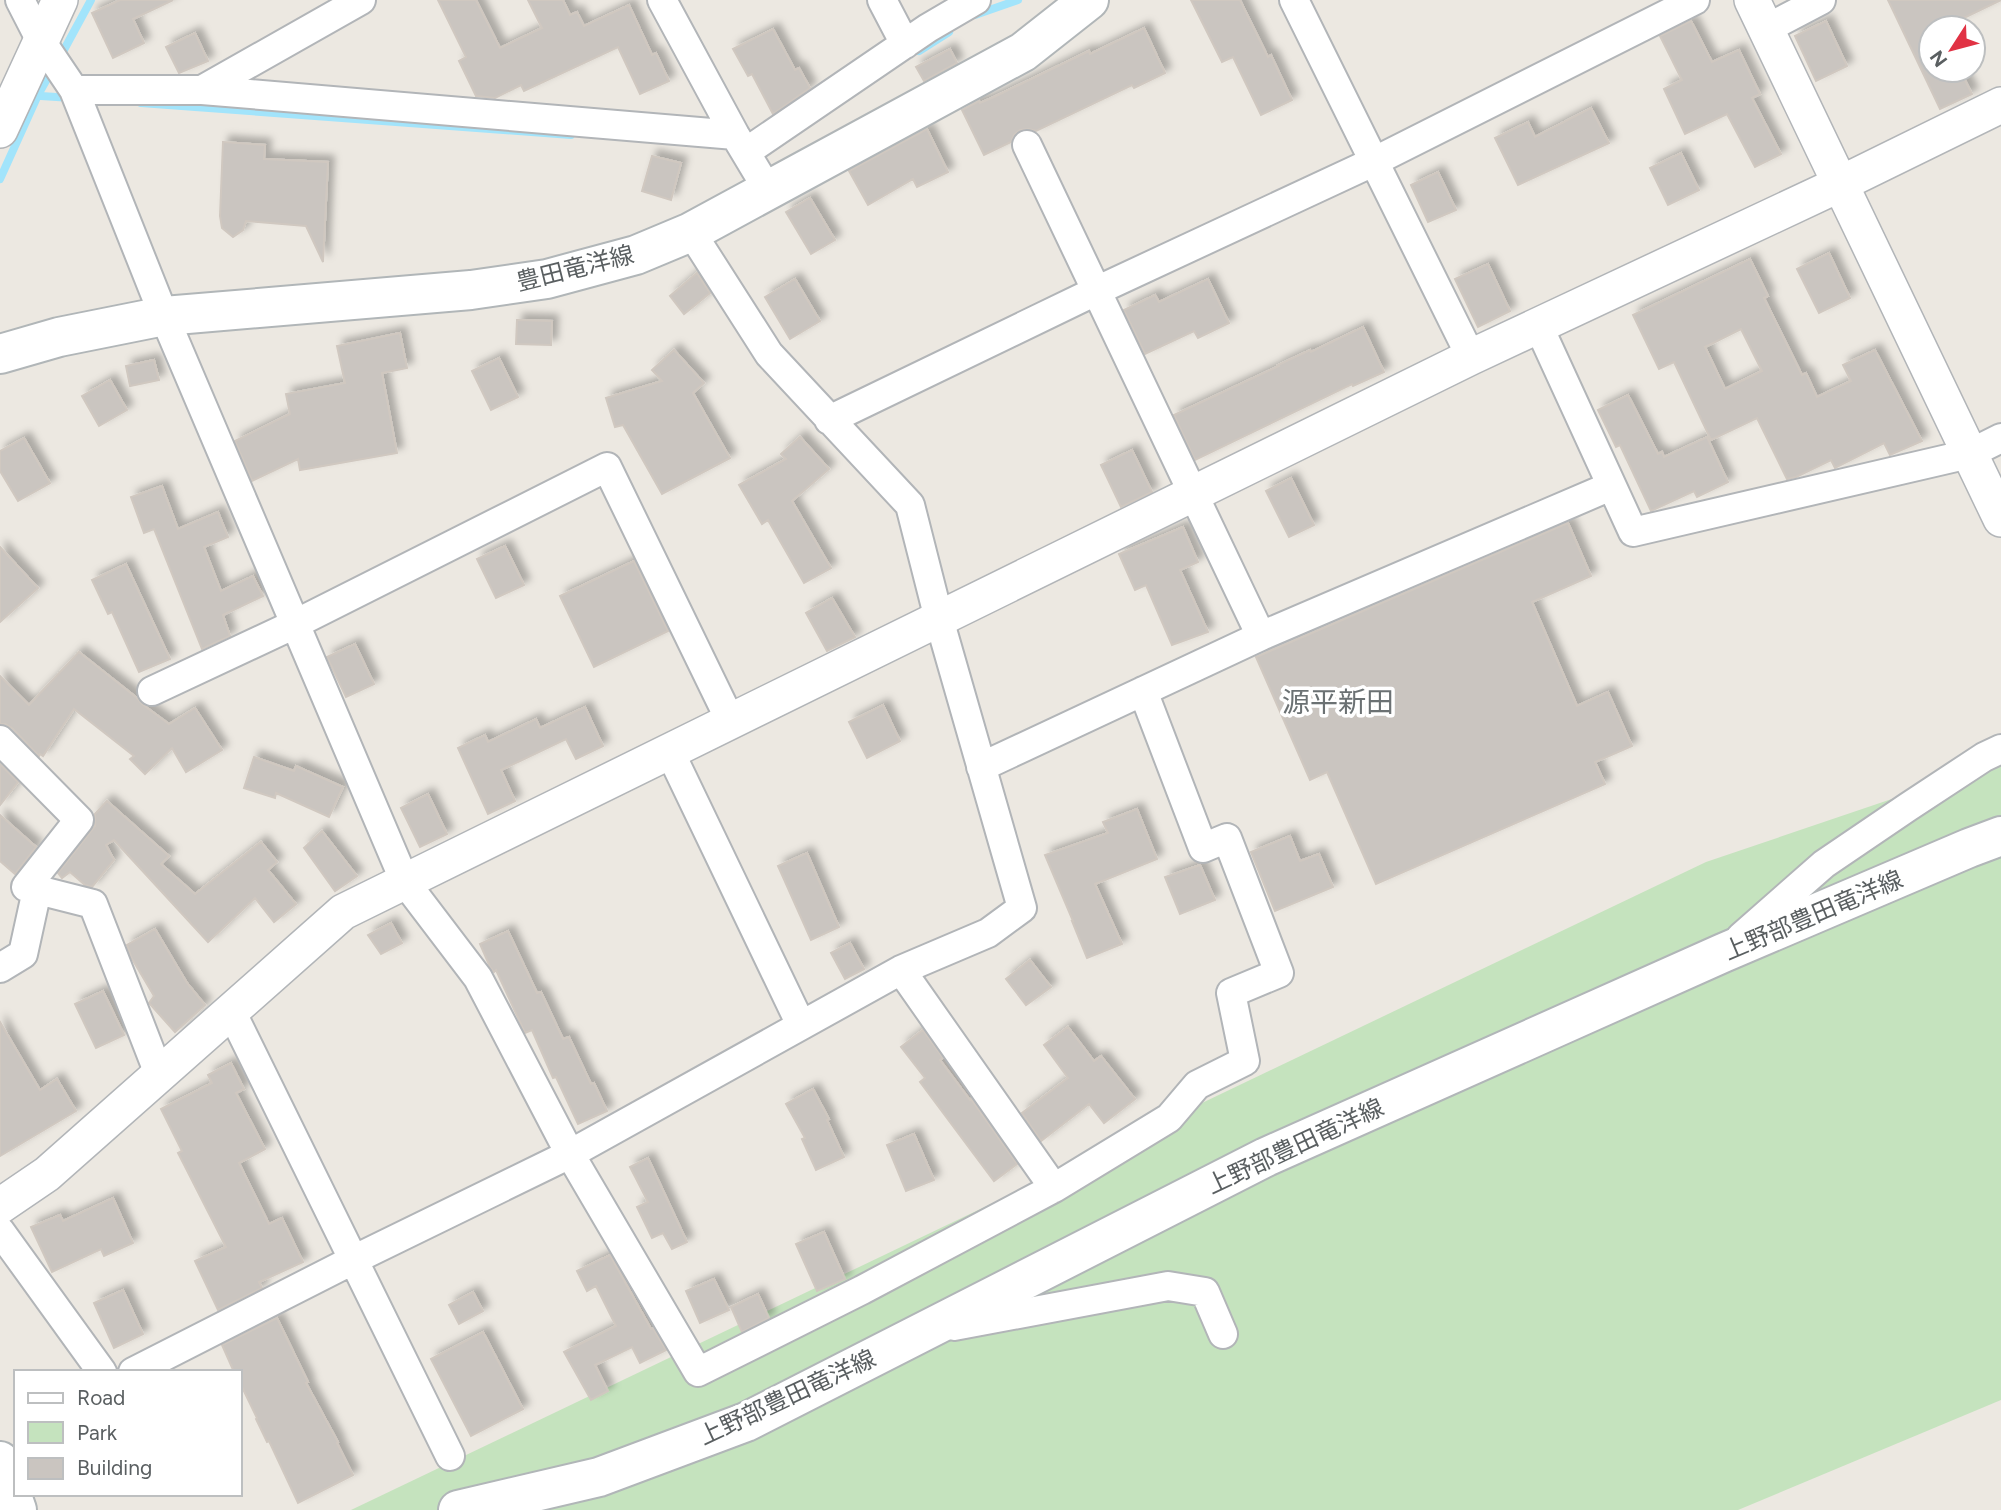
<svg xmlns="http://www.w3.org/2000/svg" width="2001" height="1510" viewBox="0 0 2001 1510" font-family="Figtree,'Noto Sans JP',sans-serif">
<defs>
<filter id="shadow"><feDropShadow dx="6" dy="-6" stdDeviation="3.5" flood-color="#0004"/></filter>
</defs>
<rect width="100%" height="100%" fill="#ece8e1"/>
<path fill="#c5e3be" d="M2001,762V1400L1738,1510H351L1706,862Z"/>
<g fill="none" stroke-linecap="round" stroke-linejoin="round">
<path stroke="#a2e4fb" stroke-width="8" d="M975,15L1018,0
M919,51L949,32
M59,59L91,0
M25,95L72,98
M141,103L571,135
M0,179L38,95L52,70"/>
</g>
<path fill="#cac5c0" stroke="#d0c8c0" stroke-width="2" fill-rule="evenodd" filter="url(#shadow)" d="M120,0H173L133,19L144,43L113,58L92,13Z
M438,0H476L500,48L542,28L528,0H563L570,15L577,12L584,26L629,5L652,55L656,53L669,81L640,94L618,47L524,91L521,85L495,98L476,96L459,61L466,57Z
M1191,0H1240L1268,57L1271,55L1292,100L1261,115L1233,57L1222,62Z
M1888,0H2001L1943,28H1931V70H1960L1972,94L1940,109Z
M1691,21L1712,62L1739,50L1760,94L1752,98L1781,154L1755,167L1727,114L1685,134L1664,89L1682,80L1660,36Z
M1826,21L1847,66L1816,81L1795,36Z
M1144,28L1165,73L1134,88L1132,85L1036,131L1029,129L1020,130L1014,135L1011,142L984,155L962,110L979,101L980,103L994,97L1089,51L1090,54Z
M773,29L795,70L799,68L810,88L773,114L752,74L748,76L733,49Z
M195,33L208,61L179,73L166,47Z
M950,49L957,63L924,81L916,67Z
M1591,108L1609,143L1518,185L1495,138L1528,122L1535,137Z
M927,129L948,172L917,187L913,179L868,205L849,171Z
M223,142L265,145L264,159L328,162L323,262L306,226L246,221L243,230L233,237L222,228L220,216Z
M1681,153L1699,190L1668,205L1650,168Z
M652,156L681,163L671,200L642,191Z
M1438,172L1456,210L1428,222L1411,185Z
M810,198L835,240L811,254L786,212Z
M1829,253L1850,298L1819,313L1797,269Z
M1750,259L1768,296L1764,298L1802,375L1806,373L1817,397L1851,381L1843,365L1875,350L1922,441L1890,455L1884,443L1835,468L1831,460L1796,477L1787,479L1757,418L1711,440L1674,362L1659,369L1633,315ZM1741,329L1762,371L1725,389L1705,347Z
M1488,264L1510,311L1478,327L1455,279Z
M697,273L710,293L684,314L670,296Z
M795,279L820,321L790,339L765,297Z
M1208,279L1229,323L1198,338L1194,331L1145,354L1124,310L1155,295L1159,302Z
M517,320L552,321L551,345L516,344Z
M1363,327L1384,372L1353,386L1352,384L1195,460L1174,415L1279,366L1278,365L1310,350L1311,352Z
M400,333L407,368L382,373L397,453L300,470L298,459L252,481L235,441L290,414L286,394L345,383L337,346Z
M674,350L704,383L693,393L730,458L662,494L623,425L615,427L606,398L662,381L652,370Z
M499,358L518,397L491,410L472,371Z
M154,360L159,380L130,386L126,366Z
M110,380L127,410L99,426L82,396Z
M1628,395L1658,454L1662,452L1664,457L1707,437L1728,482L1697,497L1694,491L1651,511L1620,445L1616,447L1598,410Z
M800,437L829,469L792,501L831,568L804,583L768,520L762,524L739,485L786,459L781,454Z
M24,438L50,483L18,501L0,471V451Z
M1132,450L1152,492L1121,507L1101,465Z
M1291,478L1314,525L1289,537L1266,491Z
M162,486L178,529L218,512L228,537L204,547L221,591L253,576L263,596L223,615L230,636L202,649L154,529L144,533L131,497Z
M1568,523L1591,576L1532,602L1577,706L1608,692L1632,746L1595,762L1605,784L1376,884L1327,772L1310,780L1256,657Z
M1183,527L1198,562L1180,570L1208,632L1172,645L1146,585L1135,590L1119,554Z
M505,546L524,585L496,598L477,559Z
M0,547L38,588L0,622Z
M634,561L668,631L594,667L560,596Z
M126,564L170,659L139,672L112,612L108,614L92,580Z
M832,598L855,637L827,651L806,613Z
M355,644L374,684L346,697L327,657Z
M79,652L137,698L142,704L169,724L195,708L222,750L186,772L172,748L145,774L130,759L134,756L74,709L43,756L40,754L39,756L12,728L5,724H0V676L29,705Z
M883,705L900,741L867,758L849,722Z
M585,707L603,746L576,759L566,739L501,770L515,801L488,814L458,748L485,735L488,742L536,719L540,728Z
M254,757L294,771L296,766L343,787L329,817L276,793L275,798L244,788Z
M0,764L18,782L0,805Z
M428,794L447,834L420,847L401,808Z
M107,801L169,856L161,864L195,894L261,842L277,862L268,870L296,904L274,922L255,898L208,942L114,840L106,845L114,860L92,887L85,885L70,872L62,878L58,873L92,830L95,826V814Z
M1137,809L1157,859L1095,884L1122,944L1087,958L1072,921H1073L1045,855L1108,833L1103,822Z
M0,815L36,847L15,874L0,861Z
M322,831L357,876L335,891L304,848Z
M1290,836L1300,861L1319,854L1333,887L1275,911L1251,852Z
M807,853L839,927L811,940L778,866Z
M1200,865L1215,900L1180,914L1165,877Z
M391,923L402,943L381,954L368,935Z
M155,929L187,983L205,1005L175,1032L149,1003L154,996L131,957L127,945Z
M508,931L537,993L541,992L563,1039L569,1037L591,1084L594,1083L607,1111L578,1124L556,1077L553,1078L532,1030L525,1033L496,970L494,972L490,967L480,944Z
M850,943L864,969L845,979L831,953Z
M1030,960L1051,987L1026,1005L1006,979Z
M103,991L124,1035L96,1048L75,1004Z
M0,1022L40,1090L57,1079L76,1111L0,1156Z
M1068,1027L1094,1061L1101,1056L1135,1099L1104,1123L1089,1104L1041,1141L1022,1113L1068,1078L1044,1045Z
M923,1030L943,1058L940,1060L970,1100L971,1099L1017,1164L994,1181L920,1082L925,1078L901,1047Z
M231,1063L244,1089L236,1093L265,1149L239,1163L269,1224L282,1218L303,1262L259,1282L262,1288L218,1310L195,1261L226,1247L178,1153L182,1151L161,1109L212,1083L208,1075Z
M813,1089L829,1119L827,1120L844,1157L816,1170L802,1139L805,1138L786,1104Z
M914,1134L934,1180L906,1191L887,1145Z
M648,1158L687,1242L672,1249L663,1233L652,1238L637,1207L648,1202L630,1167Z
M113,1198L133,1243L104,1256L101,1249L52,1272L31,1227L60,1215L63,1221Z
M824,1232L845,1279L817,1291L796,1244Z
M610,1255L651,1329L653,1328L666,1350L640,1363L632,1347L595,1365L608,1391L591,1400L564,1352L616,1326L596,1286L587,1291L577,1271Z
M714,1279L729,1310L700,1323L686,1291Z
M123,1290L143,1334L114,1348L94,1303Z
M473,1292L483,1311L459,1324L449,1305Z
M758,1294L769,1318L742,1332L731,1307Z
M277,1318L308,1382L306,1383L338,1442L337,1443L353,1475L298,1503L269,1441L267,1442L256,1419L257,1418L240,1383V1372H234L222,1345Z
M483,1332L523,1409L471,1436L431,1359Z"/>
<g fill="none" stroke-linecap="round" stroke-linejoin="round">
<defs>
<path id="minor" d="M20,0L41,41L74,90L164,316L405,882L478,978L570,1154L698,1372L862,1290L1054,1188L1169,1118L1197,1085L1245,1061L1231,993L1279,973L1227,838L1203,848L1143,691
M662,0L735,135L768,190
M882,0L905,44
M1294,0L1471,357
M1766,29L1821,0
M74,90H202L361,0
M202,90L735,135
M1027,145L1261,636
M746,152L928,28L976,0
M1538,325L1633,532L1969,454L2001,438
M829,420L1096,291L1373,162L1695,0
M152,691L295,624L607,467L730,720
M0,740L79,820L26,887L93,904L159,1074
M669,750L801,1025
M981,767L1261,636L1611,486
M1741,937L1824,864L1908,807L1984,757L2001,749
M0,968L23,954L37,890
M901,970L1054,1188
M231,1011L450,1456
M0,1231L102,1372
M954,1326L1168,1286L1205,1292L1223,1334
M133,1372L353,1260L570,1154L901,970L988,933L1022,908L939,619L910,505L769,354L691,232"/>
<path id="tertiary" d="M1752,0L2001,519
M0,130L60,0
M0,1206L47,1174L343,912L1471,357L1840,184L2001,105"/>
<path id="secondary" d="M0,354L59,337L164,316L471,290L547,279L636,255L691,232L1023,52L1089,0
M0,1461L17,1510
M458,1510L599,1477L746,1422L1266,1157L1723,953L1969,848L2001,836"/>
</defs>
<use href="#minor" stroke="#b2b5b8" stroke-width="32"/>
<use href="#tertiary" stroke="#b2b5b8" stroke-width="38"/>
<use href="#secondary" stroke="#b1b6b8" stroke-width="42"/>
<use href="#minor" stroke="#fff" stroke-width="28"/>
<use href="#tertiary" stroke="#fff" stroke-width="35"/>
<use href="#secondary" stroke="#fff" stroke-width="38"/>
</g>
<g text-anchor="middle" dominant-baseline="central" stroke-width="7" stroke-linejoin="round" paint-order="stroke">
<g font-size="24" fill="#5a5f61" stroke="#fff">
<text transform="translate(575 268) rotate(-14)">豊田竜洋線</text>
<text transform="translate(1813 915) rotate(-23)">上野部豊田竜洋線</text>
<text transform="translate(1295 1146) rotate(-25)">上野部豊田竜洋線</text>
<text transform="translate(787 1397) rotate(-25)">上野部豊田竜洋線</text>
</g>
<g font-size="28" fill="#6b7173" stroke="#fff">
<text x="1338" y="702">源平新田</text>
</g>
</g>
<rect x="14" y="1370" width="228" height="126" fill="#ffffff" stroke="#bdbfc0" stroke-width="2"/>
<rect x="28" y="1393" width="35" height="10" fill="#ffffff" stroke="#bdbfc0" stroke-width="2"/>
<text x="77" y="1405" font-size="21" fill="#5a5f61">Road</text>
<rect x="28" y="1422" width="35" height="21" fill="#c5e3be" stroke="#bdbfc0" stroke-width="2"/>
<text x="77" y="1440" font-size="21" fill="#5a5f61">Park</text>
<rect x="28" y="1458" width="35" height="21" fill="#cac5c0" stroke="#bdbfc0" stroke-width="2"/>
<text x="77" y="1475" font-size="21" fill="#5a5f61">Building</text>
<g transform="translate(1952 49) rotate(234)"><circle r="33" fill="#ffffff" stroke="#bdbfc0" stroke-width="2"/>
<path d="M0-5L12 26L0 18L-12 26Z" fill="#e13244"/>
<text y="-10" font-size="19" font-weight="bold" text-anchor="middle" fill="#5a5f61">N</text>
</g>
</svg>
